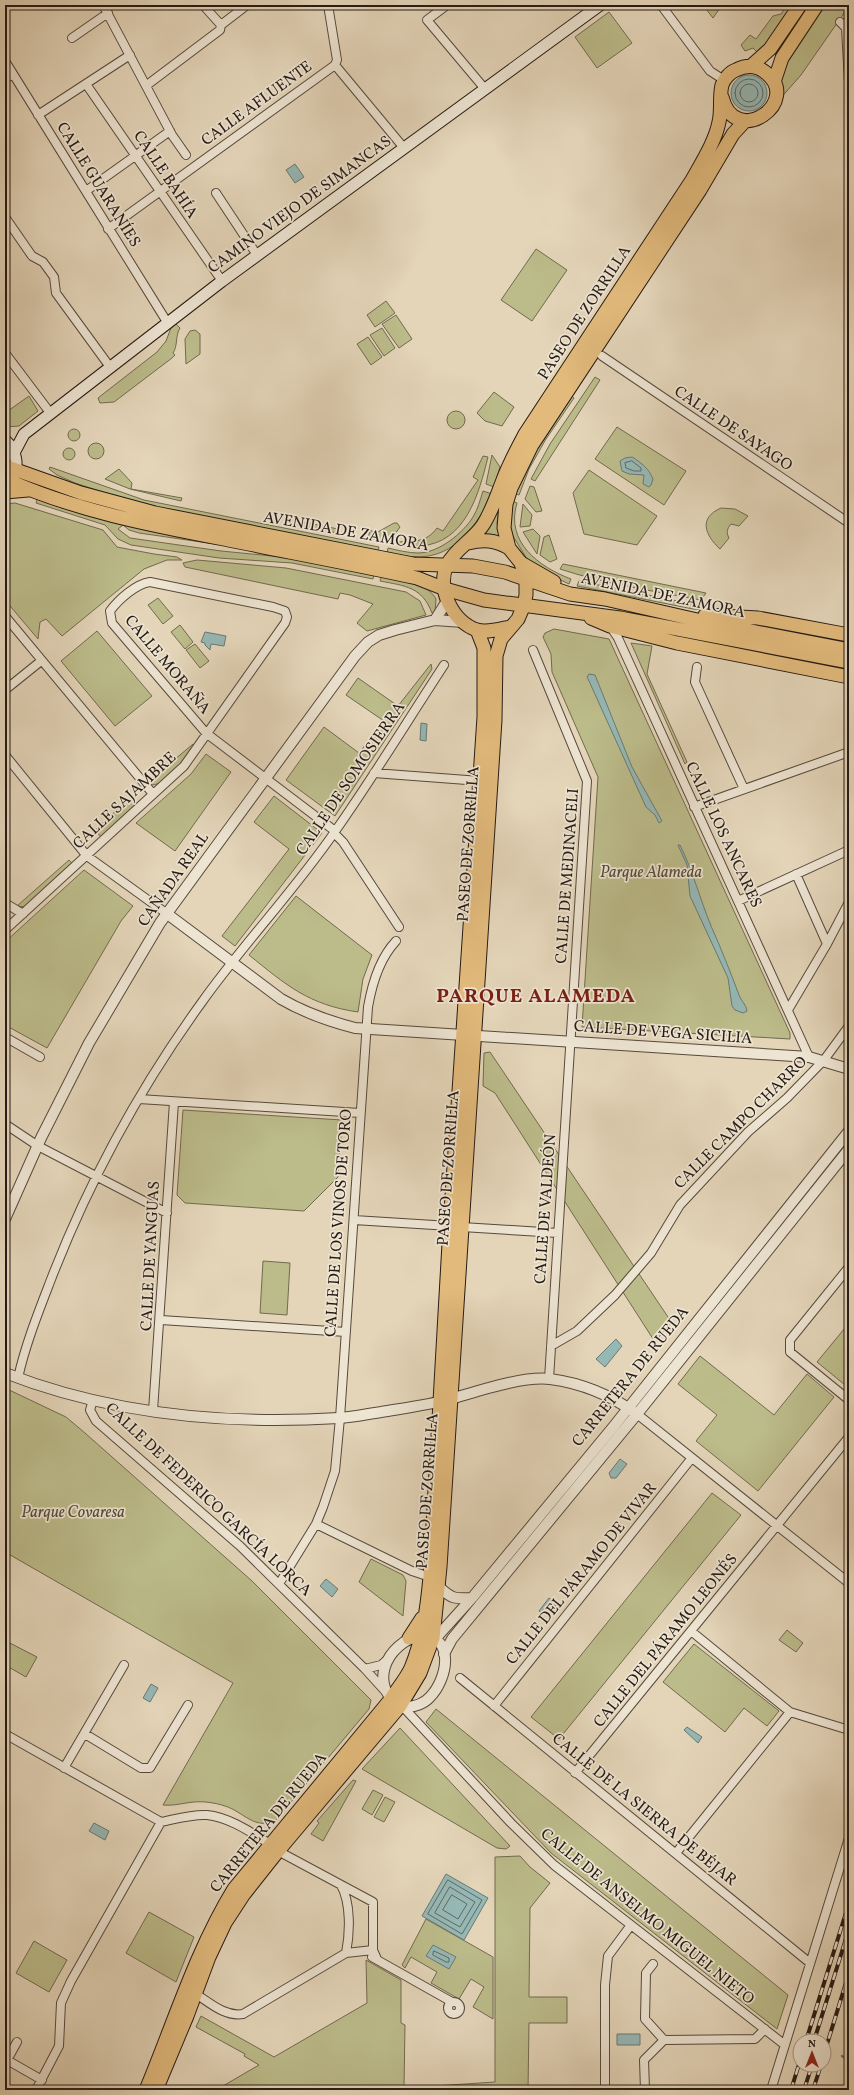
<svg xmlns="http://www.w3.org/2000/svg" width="854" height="2095" viewBox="0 0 854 2095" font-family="Vollkorn,serif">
<rect width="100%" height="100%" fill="#e4d5b9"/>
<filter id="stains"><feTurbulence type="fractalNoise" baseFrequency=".005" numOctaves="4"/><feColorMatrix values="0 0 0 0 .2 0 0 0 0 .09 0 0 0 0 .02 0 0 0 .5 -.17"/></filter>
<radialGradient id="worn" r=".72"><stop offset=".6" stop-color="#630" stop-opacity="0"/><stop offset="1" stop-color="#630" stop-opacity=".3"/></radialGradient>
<path fill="#bcbb8a" stroke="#716a4f" d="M703,5H722L713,18Z
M787,5H793L766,43L757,52L753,48L745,51L741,45L750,35L756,39L773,16L781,14Z
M824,5L849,6L801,75L779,100C776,64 805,32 824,5Z
M609,12L632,43L597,68L575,37Z
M536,249L567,270L532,321L501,300Z
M386,301L395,313L375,327L367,315Z
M396,315L412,339L399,348L382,324Z
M176,324L180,328C175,336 178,346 173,353L175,355L172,358L114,402L100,403L98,398L157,352L166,341L171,328Z
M382,328L395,348L384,356L370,335Z
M195,330L200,334V354L186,364L185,339L190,331Z
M368,337L382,357L371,365L357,344Z
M595,377L600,380L535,481L531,479L550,444Z
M494,392L514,407L502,426L485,421L477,413Z
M571,395L574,398L546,439L529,469L519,495L514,493L523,469Z
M29,396L38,411L19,426L5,427V413Z
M447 420a9 9 0 1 1 18 0a9 9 0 1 1-18 0Z
M617,427L686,471L664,505L595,459Z
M68 435a6 6 0 1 1 12 0a6 6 0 1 1-12 0Z
M88 451a8 8 0 1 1 16 0a8 8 0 1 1-16 0Z
M63 454a6 6 0 1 1 12 0a6 6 0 1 1-12 0Z
M492,455L500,467L494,487L486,484Z
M483,456L488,457C479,493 466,543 420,546C404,547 385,541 368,538L370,530L376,533L394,523H397L400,527L395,534L399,536L397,542C414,541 426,543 437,528L443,531L478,480L473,477Z
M50,467L144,500L379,547L378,552L145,506L75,483L57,475L49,469Z
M119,469L132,483L131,489L182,498L181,501L130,489L105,479Z
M589,470L657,516L637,545L584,534L573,493Z
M530,486L534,487L542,511L536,512L525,499Z
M483,491L492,494C477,525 456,557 417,557C407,557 396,554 387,553L388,548C397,550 408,553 418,553C439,553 463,533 473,517C478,509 480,500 483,491Z
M38,497L222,545L139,533L129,530L123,525L118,529L130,538L221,551L293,558L374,574L373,579L292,563L219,558L131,545L118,539L105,525L36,503Z
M500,497L497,523L499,536L483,533Z
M512,501L517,503C505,542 539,567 571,579L569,584L552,576L527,559L511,533L510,526Z
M15,503L103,530L117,547L154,554L177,557L182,560H167L144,569L62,636L46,619L40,622L38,639L5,600V504Z
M523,504L532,515L530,526L520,527Z
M721,508L735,509L748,516L739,526L731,524C727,529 726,532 729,538L720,549C705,535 698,518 721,508Z
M298,521L338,529L337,533L297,525Z
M533,529L540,536L537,554L523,532Z
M549,535L557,559L550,562L540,555L544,537Z
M197,560L286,568L406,592L420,601L426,615L367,631L357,623L373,604L350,595L340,593L338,599L185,567L183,563Z
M563,564L706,593L701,600C654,591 605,584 560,569Z
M382,575C399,579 427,582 436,599L435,612L432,613C422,587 406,586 380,581Z
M579,581L737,613L693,609L577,586Z
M158,598L173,616L163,624L148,605Z
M709,617L830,635L829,641Z
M607,620L823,662L821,668L668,637Z
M180,625L193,642L185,649L171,632Z
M554,629L609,639L790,1033V1039L582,1027L598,777L552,672L551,654L543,637L545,633Z
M97,631L152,696L115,726L61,661Z
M631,643L652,646L647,674L687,762L685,764Z
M195,644L209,661L200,668L186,650Z
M431,664L432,669L335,816L286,780L324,727L359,753L384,721L346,695L358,678L398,706Z
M193,744L195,746C186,757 168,783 153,785L148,782Z
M206,754L231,772L175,851L136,823L191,774Z
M274,796L322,833L235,946L222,936L289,849L254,822Z
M131,797L137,803L101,837L95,830Z
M69,860L72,863L24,907L17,906Z
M84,870L133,906L121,921L47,1048L5,1025V942Z
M296,896L372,955L363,979L358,1012C309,1005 286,985 249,955Z
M490,1052L668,1317L672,1321L655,1342L495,1093L483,1086L484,1053Z
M183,1110L342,1120L338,1177L304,1211L185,1203L177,1195Z
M263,1261L290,1263L287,1315L260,1313Z
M849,1323V1380L845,1385L817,1362Z
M700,1356L774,1415L807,1374L834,1397L758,1491L696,1441L717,1415L678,1384Z
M5,1388L66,1417L85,1433L252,1581L371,1700L369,1709L276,1820C255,1831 244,1812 225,1806C216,1803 204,1801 194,1802C183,1803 174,1806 163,1805L233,1683L5,1552Z
M712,1493L741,1515L559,1739L531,1717Z
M371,1559L403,1575L406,1581L403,1616L359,1582Z
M787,1630L803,1643L796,1652L779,1640Z
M6,1641L37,1657L26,1677L5,1665Z
M694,1644L779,1711L767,1726L744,1708L725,1732L663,1682Z
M436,1709L788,1995L777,2029L551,1853L426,1722Z
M400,1728L510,1846L506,1849L497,1848L362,1769Z
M353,1780L356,1781L323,1841L311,1834L319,1823L317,1821Z
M373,1790L383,1795L372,1815L362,1809Z
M385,1797L395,1802L384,1822L374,1817Z
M520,1856L530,1867L550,1883L530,1908L529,1997H567V2023H529L528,2090H216L259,2065L244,2056L245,2054L196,2027L201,2016L274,2057L367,2003L366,1960L401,1980V2023L405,2025L404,2088L495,2082V1857Z
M149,1912L194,1937L176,1982L126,1953Z
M426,1919L493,1957V2019L473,2007L484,1987L471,1979L459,1999L431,1983L437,1972L411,1957L405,1968L402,1965Z
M34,1941L67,1960L49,1992L16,1973Z"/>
<path fill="#96b8b5" stroke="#697975" d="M731 93a18 18 0 1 1 36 0a18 18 0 1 1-36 0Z
M295,164L304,177L295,183L286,170Z
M632,457C642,463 649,469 653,479L651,485L649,487L643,484L644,475L629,474L622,471L620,461L625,458Z
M205,632L226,636L224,646L211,644L210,650L205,645V643L201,642Z
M589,674L595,675L632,767L662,821L659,823L655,815L646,807L589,681L587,677Z
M421,723L427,724L426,741L420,740Z
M678,845H680C693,871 700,899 711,926C721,948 730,971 739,995C741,1001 746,1004 747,1011L743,1013L735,1010L732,1006L728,978L690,896L687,865Z
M616,1339L622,1346L605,1367L596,1359Z
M620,1459L627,1464L616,1478H611L609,1473Z
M326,1579L338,1589L332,1597L320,1586Z
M549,1598L557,1604L549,1615L543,1611L541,1613L539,1611Z
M151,1684L158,1688L150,1702L143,1698Z
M687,1727L702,1737L698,1743L684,1730Z
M94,1823L109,1831L105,1840L89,1831Z
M446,1874L488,1898L464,1940L422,1916Z
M433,1945L456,1957L449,1969L426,1956Z
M617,2034H640V2045H617Z"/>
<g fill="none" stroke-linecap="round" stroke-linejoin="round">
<path stroke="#5e6964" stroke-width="1" d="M735 93a14 14 0 1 1 28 0a14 14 0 1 1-28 0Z
M740 93a9 9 0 1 1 18 0a9 9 0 1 1-18 0Z
M632,461L641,468V471H634L626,468L625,463Z
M448,1880L482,1900L462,1934L428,1914Z
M450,1887L475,1902L460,1927L435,1913Z
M452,1895L467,1904L458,1919L443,1910Z
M434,1951L449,1958V1962H446L433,1955Z"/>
<path stroke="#697975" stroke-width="2.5" d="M842,2056L849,2061"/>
<defs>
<path id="minor" d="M103,5L172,135L186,155
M203,5L221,25
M328,5L337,60L335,65
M447,5L427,20L485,89
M661,5L710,71L724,80
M840,22L846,28L849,82
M72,38L108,13
M5,61L167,322
M5,79L13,74
M86,84L222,281
M147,85L220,30L221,25L247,5
M38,115L130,55
M86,191L170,131
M216,193L257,255
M5,217L32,256L43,262L54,277L56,293L110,367
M108,229L335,65L404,148
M5,353L51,414
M602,356L849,523
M5,616L153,794
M610,626L618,638L809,1057
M533,650L587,781L549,1379
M697,667L695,682L744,789
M5,690L41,661
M5,755L87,856L166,913
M374,773L480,781
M694,807L849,752
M334,833L343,842L399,927
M796,874L827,944L849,902
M738,901L849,850
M5,903L23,914
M5,930L184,766L285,623L287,617L285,611L273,607L150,582C136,584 119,599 110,611L112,623L206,733L335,831
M788,1010L827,944
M5,1037L40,1057
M139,1099L360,1113
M5,1124L38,1146L167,1213
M354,1220L450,1226
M462,1227L558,1233
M849,1267L790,1340V1352L849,1400
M161,1320L346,1332
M551,1346L577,1331L615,1295L651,1253L680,1205L748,1132L787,1098L824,1060L849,1026
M18,1378C25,1346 38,1313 50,1282C88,1183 139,1089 202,1002C244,943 295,890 336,830C374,776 408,720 444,665
M93,1400L90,1410L96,1421L240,1546L365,1669L385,1691
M153,1411L174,1102
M637,1414L849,1583
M316,1524L412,1571L430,1577
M279,1584L316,1524L323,1507L335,1471L340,1418L368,1007C372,984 379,959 396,941
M691,1631L790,1712L849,1730
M365,1669L381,1665L388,1659
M460,1678L810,1963
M494,1706L691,1459
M404,1708L511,1823L554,1865L785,2045
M5,1734L161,1822C176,1819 192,1814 207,1815C229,1817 252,1833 270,1844
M85,1734L141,1768H150L188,1705
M64,1768L124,1665
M575,1773L849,1437
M278,1851L373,1902V1950L377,1959
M676,1853L790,1712
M341,1885C351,1903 350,1933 346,1953
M372,1957L452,2002
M653,1964L646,1973L645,2019L664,2040L755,2039L765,2029
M196,1994C210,2003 225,2017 243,2014L346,1953L373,1950
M448 2008a6 6 0 1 1 12 0a6 6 0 1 1-12 0Z
M17,2042L7,2060L42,2080
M36,2090L59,2046L61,2003L71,1981L161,1822
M605,2090V1985L608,1956L631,1925
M645,2090L644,2060L664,2040
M771,2090L849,1838"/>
<path id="tertiary" d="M435,620L447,601
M166,913L281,999C305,1013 328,1021 355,1028L809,1057L849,1069
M5,1219L41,1138L89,1043L160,923L355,656L368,642L379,635L395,630L435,620L463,622
M5,1373C110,1414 227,1425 339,1418C353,1417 367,1414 381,1412C405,1408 428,1405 451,1399C479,1391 522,1376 550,1379C581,1383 612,1396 637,1414
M439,1587C452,1599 455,1599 472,1598
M422,1635C456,1637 447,1680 430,1697C423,1705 414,1706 404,1708C366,1689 385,1642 422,1635Z
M435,1639L472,1598L614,1426L849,1131
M444,1654L452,1639L637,1414L849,1149"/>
<path id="secondary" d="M5,440C16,450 19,464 13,477
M14,453L24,434L222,281L600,5"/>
<path id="primary" d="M751,66L770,49L800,5
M774,82L782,58L817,5
M468,543C484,539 495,540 509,548
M510,627C500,629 487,633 477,630C453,622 436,589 447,565C455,549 473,540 483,525C492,511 497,495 503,480C509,464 517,449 525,434L692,180C702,162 715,142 719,122C722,110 719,97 722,85C724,79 730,72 736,70C746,65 756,65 765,72C804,101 735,150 722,97
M409,1638L422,1618
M146,2090C174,2023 196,1951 234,1889L391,1699C397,1689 406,1679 411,1668C423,1639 427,1609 430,1577L450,1226L484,717V648L477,630
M156,2090L187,2016L209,1957L225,1923L244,1894L278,1851L400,1706L420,1673L433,1638L440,1567L495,720L496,656L501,639L518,619L524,605L526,595V579L521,563L509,548L504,528L506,504L511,488L532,445L700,190L733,134L745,121"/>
<path id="trunk" d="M5,466L81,493L155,513L413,564L473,566L505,572L570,594L605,599L715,624L849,650
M5,479C73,510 150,525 224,539C288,552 353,564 417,578L445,589L484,600L620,618L849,662
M5,492L28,490
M521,563L554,582
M705,615L758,618L849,635
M591,618L610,626L677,643L849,677"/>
</defs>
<use href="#minor" stroke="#56493d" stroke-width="10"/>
<use href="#tertiary" stroke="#56493d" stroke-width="12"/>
<use href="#secondary" stroke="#261a14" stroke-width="13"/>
<use href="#primary" stroke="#261a14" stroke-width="15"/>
<use href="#trunk" stroke="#261a14" stroke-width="15"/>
<use href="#minor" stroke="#ede4d2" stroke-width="8"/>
<use href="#tertiary" stroke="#ede4d2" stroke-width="10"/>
<use href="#secondary" stroke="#ede4d2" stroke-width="11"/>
<use href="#primary" stroke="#e2ba7c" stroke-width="13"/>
<use href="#trunk" stroke="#e2ba7c" stroke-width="13"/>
<defs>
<path id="rail" d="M806,2041L849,1903
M814,2041L849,1929
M824,2054L849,1973
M791,2090L800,2061
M804,2090L812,2065
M813,2090L821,2065"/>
</defs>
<use href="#rail" stroke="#261a14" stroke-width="4"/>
<use href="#rail" stroke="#ede4d2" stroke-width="2.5" stroke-dasharray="8" stroke-linecap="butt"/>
</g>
<g text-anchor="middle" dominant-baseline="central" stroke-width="3.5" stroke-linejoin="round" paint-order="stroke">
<g font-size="16" fill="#261a14" stroke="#ede4d2">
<text transform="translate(257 104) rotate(-36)">CALLE AFLUENTE</text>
<text transform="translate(165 175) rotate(56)">CALLE BAHÍA</text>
<text transform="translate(98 185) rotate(58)">CALLE GUARANÍES</text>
<text transform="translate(300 205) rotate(-36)">CAMINO VIEJO DE SIMANCAS</text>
<text transform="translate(585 313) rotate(-57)">PASEO DE ZORRILLA</text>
<text transform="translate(733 429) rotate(34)">CALLE DE SAYAGO</text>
<text transform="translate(346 532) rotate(10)">AVENIDA DE ZAMORA</text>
<text transform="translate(663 596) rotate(12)">AVENIDA DE ZAMORA</text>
<text transform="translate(167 665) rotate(50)">CALLE MORAÑA</text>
<text transform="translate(351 779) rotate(-56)">CALLE DE SOMOSIERRA</text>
<text transform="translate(125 801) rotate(-43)">CALLE SAJAMBRE</text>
<text transform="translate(723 835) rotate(65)">CALLE LOS ANCARES</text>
<text transform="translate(469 844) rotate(-86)">PASEO DE ZORRILLA</text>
<text transform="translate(568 876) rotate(-86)">CALLE DE MEDINACELI</text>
<text transform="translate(174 880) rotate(-55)">CAÑADA REAL</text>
<text transform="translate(663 1033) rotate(4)">CALLE DE VEGA SICILIA</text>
<text transform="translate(741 1123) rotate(-45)">CALLE CAMPO CHARRO</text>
<text transform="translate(449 1168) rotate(-86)">PASEO DE ZORRILLA</text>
<text transform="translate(546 1209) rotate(-86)">CALLE DE VALDEÓN</text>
<text transform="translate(339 1223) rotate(-86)">CALLE DE LOS VINOS DE TORO</text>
<text transform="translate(151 1256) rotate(-87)">CALLE DE YANGUAS</text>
<text transform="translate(631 1377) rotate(-51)">CARRETERA DE RUEDA</text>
<text transform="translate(428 1491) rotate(-86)">PASEO DE ZORRILLA</text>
<text transform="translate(208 1500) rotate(43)">CALLE DE FEDERICO GARCÍA LORCA</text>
<text transform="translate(582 1574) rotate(-51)">CALLE DEL PÁRAMO DE VIVAR</text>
<text transform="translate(666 1641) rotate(-51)">CALLE DEL PÁRAMO LEONÉS</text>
<text transform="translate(644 1810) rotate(39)">CALLE DE LA SIERRA DE BÉJAR</text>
<text transform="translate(269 1823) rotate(-51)">CARRETERA DE RUEDA</text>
<text transform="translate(647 1917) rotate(39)">CALLE DE ANSELMO MIGUEL NIETO</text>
</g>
<g font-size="16" font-style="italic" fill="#534a37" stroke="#ede4d2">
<text x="651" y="873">Parque Alameda</text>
<text x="73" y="1513">Parque Covaresa</text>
</g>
<g font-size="20" font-weight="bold" letter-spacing="1" fill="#7a1f14" stroke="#ede4d2">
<text x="536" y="997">PARQUE ALAMEDA</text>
</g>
</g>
<rect width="854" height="2095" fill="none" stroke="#e4d5b9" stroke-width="20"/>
<rect x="6" y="6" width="842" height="2083" fill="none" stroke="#261a14" stroke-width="2"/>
<rect x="10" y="10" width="834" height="2075" fill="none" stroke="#261a14"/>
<g transform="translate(812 2053)"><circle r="19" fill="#ede4d2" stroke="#9d9386"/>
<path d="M0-3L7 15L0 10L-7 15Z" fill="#8f2418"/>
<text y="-6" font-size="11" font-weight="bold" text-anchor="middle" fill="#261a14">N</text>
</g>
<rect width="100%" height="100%" filter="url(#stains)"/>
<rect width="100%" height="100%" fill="url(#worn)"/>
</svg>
